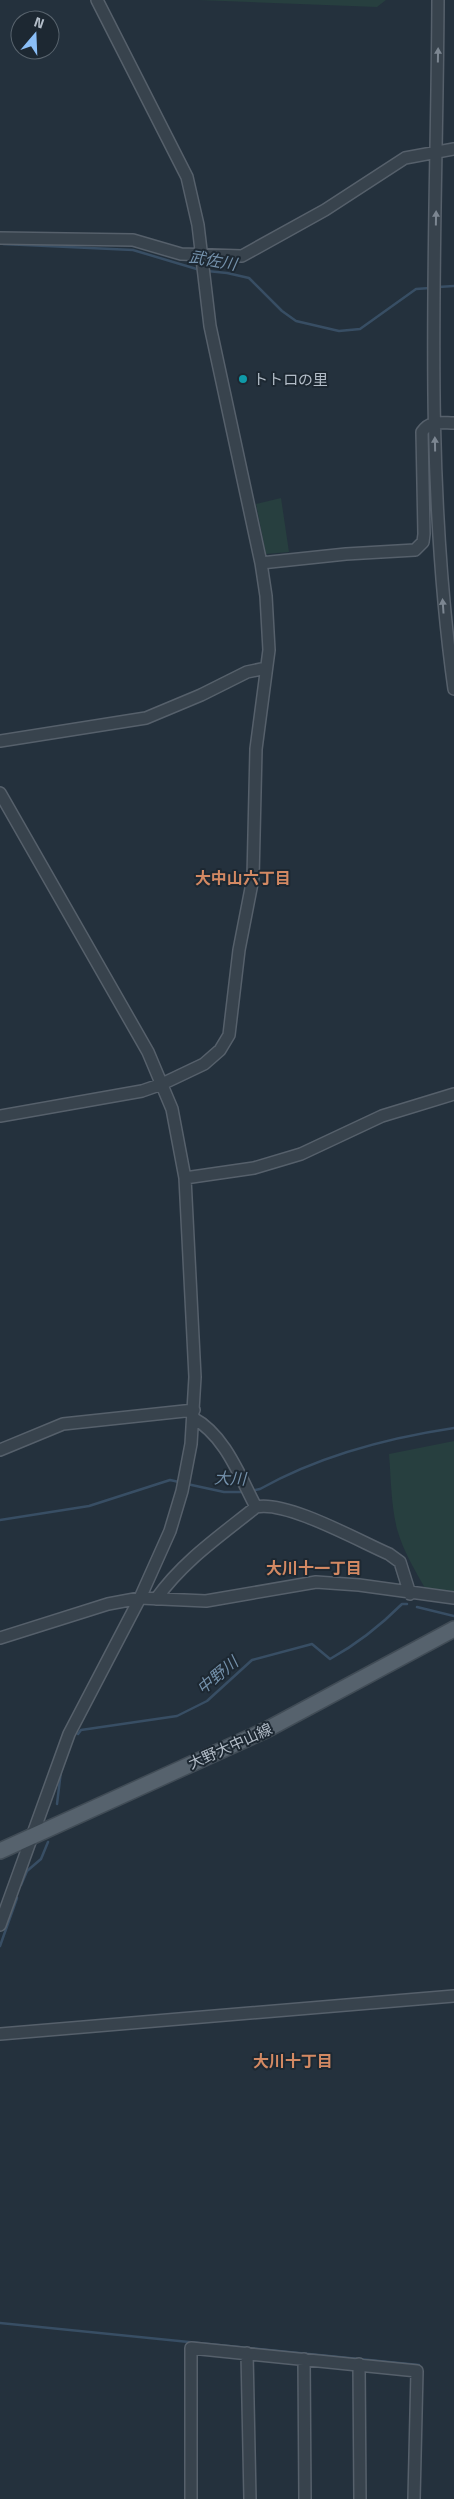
<svg xmlns="http://www.w3.org/2000/svg" width="454" height="2499" viewBox="0 0 454 2499" font-family="'Titillium Web','Noto Sans JP',sans-serif">
<rect width="100%" height="100%" fill="#24313d"/>
<path fill="#273f3f" d="M198,0H386L377,7Z
M281,498L289,552L266,554L256,504Z
M454,1441V1591L441,1592L426,1590C415,1570 403,1551 397,1529C391,1505 391,1479 389,1454Z"/>
<g fill="none" stroke-linecap="round" stroke-linejoin="round">
<path stroke="#384e64" stroke-width="2.5" d="M3,244L133,250L200,270
M207,271L227,273L249,278L282,311L296,321L339,331L360,329L416,289L430,288
M438,287L454,286
M187,1484L224,1492H243
M251,1491L260,1489C319,1456 387,1438 454,1428
M0,1520L89,1506L170,1480L179,1482
M417,1607L454,1616
M78,1734L81,1730L177,1716L207,1701L252,1660L312,1644L330,1659C357,1644 380,1626 402,1604H407
M57,1804L61,1771
M21,1885L27,1871L41,1859L48,1842
M0,1946L17,1898
M0,2323L419,2365"/>
<defs>
<path id="minor" d="M438,0C437,230 422,461 454,689
M0,238L133,240L181,254L242,256L325,210L405,158L454,149
M261,563L346,554L415,550L423,542L424,534L422,432C430,420 441,423 454,423
M0,741L146,718L201,695L247,672L266,668
M0,793L148,1052L172,1109L185,1178L195,1377L191,1444L182,1491L170,1531L140,1598L69,1734L0,1925
M0,1116L142,1091L162,1084L204,1064L220,1050L229,1035L239,950L253,878L256,749L269,650L266,596L261,563L210,326L198,225L187,177L97,0
M185,1178L254,1168L301,1154L382,1116L454,1094
M193,1418C225,1435 240,1477 256,1507
M0,1450L63,1424L194,1410
M156,1599C183,1561 220,1536 256,1507C286,1500 359,1541 389,1554L400,1562L410,1594
M0,1638L108,1604L140,1598L206,1601L316,1582L359,1585L454,1598
M0,2034L454,1996
M247,2353L250,2499
M304,2359L305,2499
M359,2364L360,2499
M191,2499V2348L417,2371L414,2499"/>
<path id="major" d="M0,1851L266,1730L454,1629"/>
</defs>
<use href="#minor" stroke="#56606b" stroke-width="14"/>
<use href="#major" stroke="#414c56" stroke-width="18"/>
<use href="#minor" stroke="#38434d" stroke-width="11"/>
<use href="#major" stroke="#56626d" stroke-width="15"/>
</g>
<defs><path id="oneway-solid" d="M-6-.8H1V-3.2L6.5 0L1 3.2V.8H-6Z" transform="scale(1.25)"/></defs>
<g fill="#7c8691">
<use href="#oneway-solid" transform="translate(438 55) rotate(-89)"/>
<use href="#oneway-solid" transform="translate(436 218) rotate(-89)"/>
<use href="#oneway-solid" transform="translate(435 444) rotate(-91)"/>
<use href="#oneway-solid" transform="translate(443 606) rotate(-94)"/>
</g>
<circle fill="#0f9aa8" stroke="#1d2832" stroke-width="2" cx="243" cy="379" r="5"/>
<g text-anchor="middle" dominant-baseline="central" stroke-width="4" stroke-linejoin="round" paint-order="stroke">
<g font-size="15" fill="#b3bdc8" stroke="#1d2832" text-anchor="start">
<text x="253" y="379">トトロの里</text>
</g>
<g font-size="15" fill="#b3bdc8" stroke="#1d2832">
<text transform="translate(230 1746) rotate(-24)">大野大中山線</text>
</g>
<g font-size="16" font-style="italic" fill="#7491ab" stroke="#1d2832">
<text transform="translate(213 260) rotate(10)">武佐川</text>
<text transform="translate(230 1478) rotate(2)">大川</text>
<text transform="translate(217 1675) rotate(-40)">中野川</text>
</g>
<g font-size="16" font-weight="bold" fill="#d38963" stroke="#1d2832">
<text x="243" y="878">大中山六丁目</text>
<text x="314" y="1568">大川十一丁目</text>
<text x="293" y="2061">大川十丁目</text>
</g>
</g>
<g transform="translate(35 35) rotate(19)"><circle r="24" fill="#1d2832" stroke="#59646e"/>
<path d="M0-4L9 19L0 12L-9 19Z" fill="#8abef7"/>
<text y="-8" font-size="14" font-weight="bold" text-anchor="middle" fill="#b3bdc8">N</text>
</g>
</svg>
